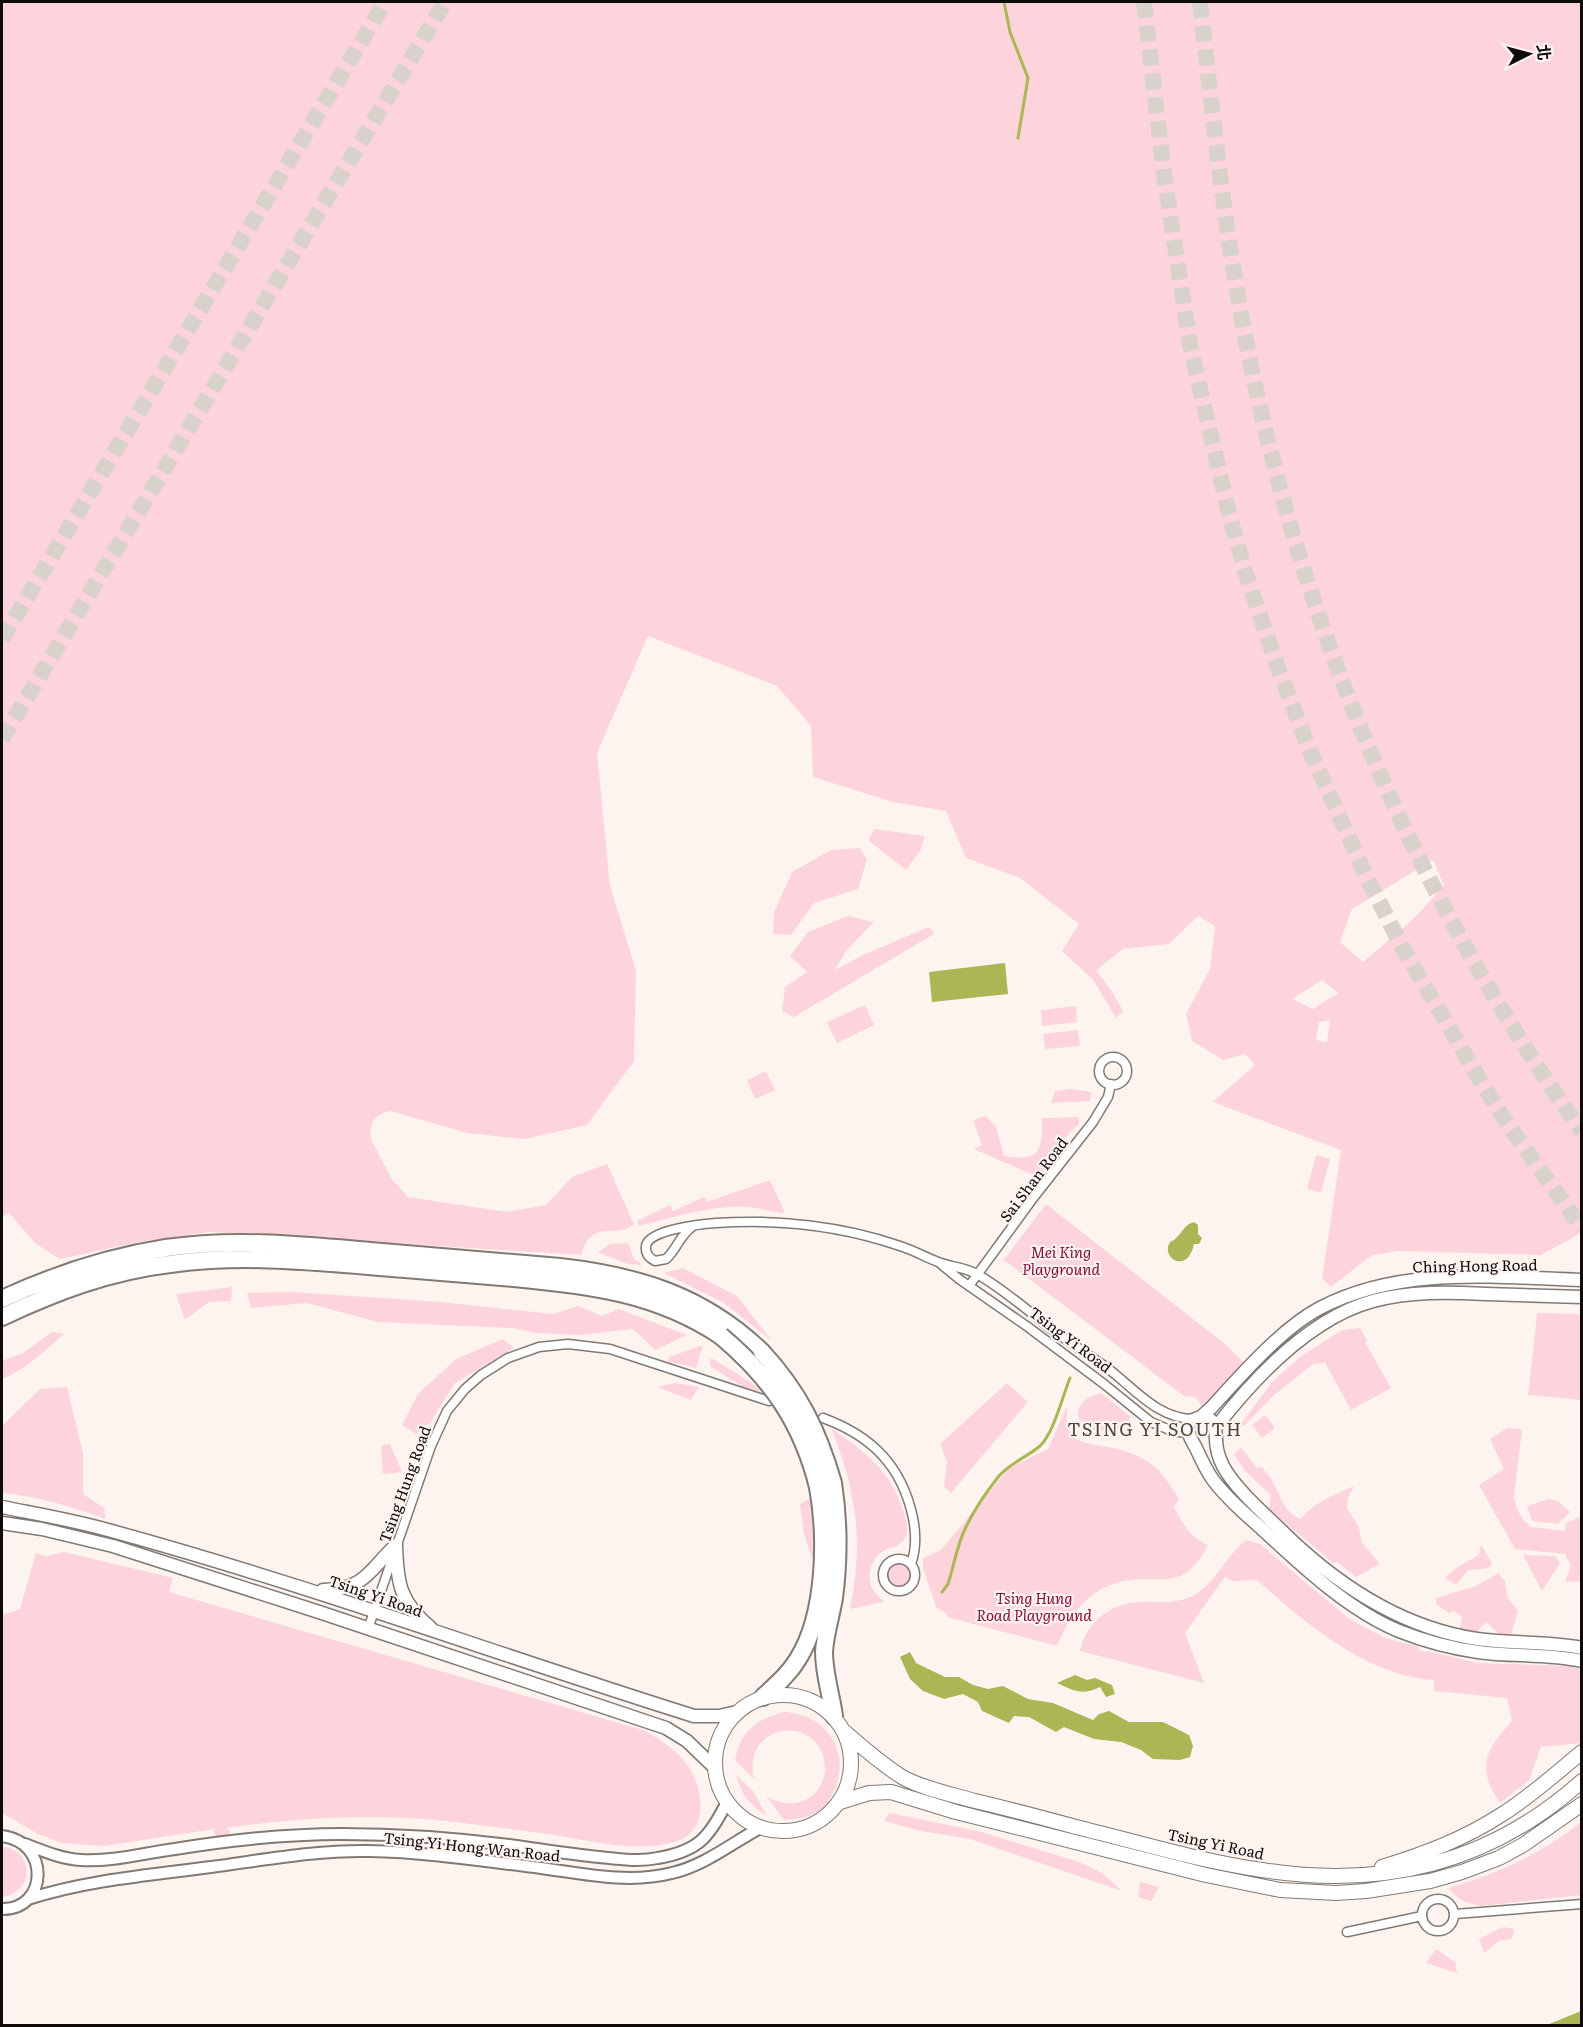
<svg xmlns="http://www.w3.org/2000/svg" width="1583" height="2027" viewBox="0 0 1583 2027" font-family="Literata,'Noto Sans TC',serif">
<rect width="100%" height="100%" fill="#fdf4ef"/>
<path fill="#fed4dc" fill-rule="evenodd" d="M2,2H1581V1233L1541,1255L1397,1251L1372,1255L1331,1287L1322,1279L1341,1150L1213,1102L1255,1065L1245,1054L1223,1060L1192,1041L1186,1014L1210,969L1215,926L1198,916L1169,944L1123,949L1096,970L1111,990L1123,1011L1116,1018L1094,981L1062,951L1079,924L1020,878L966,858L946,811L893,802L813,777L811,726L777,686L648,636L597,753L610,886L636,971L634,1061L587,1125L524,1139L467,1133L390,1111C375,1114 368,1124 371,1139L391,1178L408,1197L507,1212L546,1205L572,1177L607,1164L634,1224C615,1240 592,1217 581,1255L210,1232L139,1242L60,1259L36,1244L9,1213L2,1217ZM1433,860L1444,886L1410,922L1363,962L1340,942L1352,909ZM1322,980L1338,993L1313,1009L1292,999ZM1330,1020L1327,1042L1316,1040L1319,1022Z
M875,829L925,836L920,851L906,870L868,840Z
M860,848L867,859L858,889L814,903L791,935L773,934L774,912L792,872L831,850Z
M848,916L874,922L846,951L835,970L863,955L929,927L934,934L794,1017L782,1011L785,987L807,972L790,956L808,932Z
M865,1005L874,1025L837,1043L827,1022Z
M1076,1006L1077,1022L1042,1026L1041,1010Z
M1078,1030L1080,1046L1045,1049L1043,1034Z
M766,1071L775,1090L755,1099L747,1080Z
M1070,1089L1092,1092L1090,1101L1051,1103L1055,1091Z
M986,1116L996,1127L1004,1156C1041,1162 1042,1151 1042,1118L1079,1117V1124L1050,1153L1049,1169L1031,1174L974,1149L982,1145L973,1120Z
M1316,1155L1330,1159L1321,1193L1307,1189Z
M770,1180L785,1213C772,1213 761,1208 748,1207C710,1205 675,1217 639,1226L637,1221L670,1205L673,1211L704,1197L707,1202Z
M1046,1204L1225,1344L1244,1363L1210,1404L1203,1407L1195,1397L1184,1396L1008,1263L1003,1261Z
M628,1243L634,1259L643,1265L627,1264L598,1252L610,1244Z
M683,1268L737,1296L772,1341L724,1303L664,1273Z
M232,1287L231,1301L209,1302L185,1320L176,1294Z
M293,1292L441,1302L553,1314L578,1306L602,1316L619,1309L687,1335L655,1350L633,1329L580,1335L536,1333L512,1328L378,1322L307,1303L251,1308L247,1293Z
M1537,1313L1581,1314V1400L1528,1395Z
M1360,1328L1367,1341L1365,1342L1391,1388L1351,1410L1325,1363L1313,1364L1273,1396L1245,1425L1238,1428L1273,1381L1300,1357L1342,1330Z
M52,1332L64,1334C45,1351 25,1370 2,1379V1361L23,1353Z
M503,1339L514,1348L455,1383L430,1423L416,1434L402,1425L418,1394L456,1359Z
M703,1345L696,1368L668,1361L669,1357Z
M711,1358L752,1383L760,1391L743,1387L710,1366Z
M675,1383L699,1387L691,1400L657,1387Z
M1007,1383L1028,1402L951,1493L944,1487L947,1462L940,1444Z
M67,1387L83,1453V1494L104,1508L106,1519C72,1507 38,1496 2,1493V1426L40,1389Z
M1101,1393L1131,1417C1116,1435 1092,1436 1078,1417C1078,1402 1087,1397 1101,1393Z
M1067,1406C1064,1443 1079,1442 1109,1447C1121,1449 1134,1454 1145,1460C1160,1468 1170,1484 1179,1499L1174,1507C1182,1524 1191,1538 1208,1545C1182,1597 1156,1571 1116,1583C1084,1593 1070,1617 1057,1646L947,1617V1614L936,1607L923,1568V1558L941,1550L1009,1468L1048,1449Z
M1265,1415L1275,1428L1262,1438L1252,1425Z
M1507,1428L1522,1429L1514,1497L1517,1509L1524,1521L1531,1527L1565,1531L1566,1523L1581,1517V1581L1565,1582L1571,1566L1565,1554L1515,1549L1479,1485L1504,1469L1490,1439Z
M832,1429C864,1450 891,1472 903,1510C906,1519 910,1529 905,1537C901,1546 895,1546 887,1549C873,1555 865,1574 872,1588C875,1593 880,1598 884,1602L850,1609C858,1571 860,1531 851,1492C847,1470 839,1450 832,1429Z
M390,1444L402,1472L383,1474L381,1446Z
M1241,1447L1257,1468L1262,1467C1266,1473 1271,1478 1274,1484C1281,1497 1285,1514 1301,1519C1312,1503 1337,1494 1354,1486L1348,1497L1347,1508L1359,1527L1361,1541L1380,1564L1356,1577L1337,1562L1333,1563C1312,1544 1290,1528 1269,1509L1271,1495L1246,1472L1234,1454Z
M814,1496L817,1531L814,1564L804,1534L800,1504Z
M1549,1499L1558,1501L1570,1512L1558,1524L1532,1521L1527,1506Z
M1246,1540L1260,1544L1348,1618L1385,1638L1420,1647L1419,1650L1426,1652L1427,1651L1478,1663L1571,1666L1581,1669V1743L1541,1747L1529,1780L1500,1803C1476,1768 1485,1750 1512,1721L1507,1698L1434,1691V1680C1368,1677 1304,1622 1257,1580L1233,1581L1225,1577L1185,1633L1204,1683L1080,1651C1086,1623 1109,1604 1138,1602C1158,1601 1179,1605 1196,1594C1217,1580 1227,1555 1246,1540Z
M1481,1545L1492,1563L1489,1568L1468,1570L1456,1585L1445,1578L1456,1568L1479,1555Z
M64,1552L173,1578L169,1592L646,1731C660,1740 675,1749 685,1762C704,1785 711,1832 675,1842C635,1853 592,1841 553,1835C520,1830 487,1826 454,1822C378,1813 302,1817 227,1828L231,1833L217,1837L213,1831L215,1829L104,1846L62,1843L38,1834L2,1813V1615L20,1609L36,1553L46,1556Z
M1523,1555L1555,1556L1560,1563L1542,1591Z
M886 1575a12 12 0 1 1 24 0a12 12 0 1 1-24 0Z
M1499,1573L1505,1582L1507,1596L1518,1611L1511,1635L1502,1637L1486,1622L1476,1633L1459,1632L1462,1617L1454,1611L1449,1613L1436,1604V1598L1476,1586Z
M784,1712C827,1714 853,1753 833,1793C830,1799 825,1807 819,1811C809,1818 796,1819 784,1820L766,1796C780,1804 794,1807 809,1798C818,1793 824,1780 825,1771C826,1713 741,1719 754,1779L735,1760C741,1731 756,1719 784,1712Z
M736,1775L753,1791L767,1816C748,1803 743,1797 736,1775Z
M889,1813L978,1831L1079,1862L1102,1873L1122,1891L970,1839L921,1831L884,1821Z
M1581,1822V1895L1481,1906C1466,1903 1458,1900 1448,1888C1497,1874 1541,1854 1581,1822Z
M2,1847C35,1849 35,1893 2,1897Z
M1140,1882L1159,1887L1151,1901L1138,1897Z
M1503,1927L1514,1929L1512,1939L1499,1941L1484,1953L1479,1939Z
M1436,1949L1455,1962L1457,1973L1426,1963Z"/>
<path fill="#abb654" d="M1005,963L1008,994L932,1002L929,972Z
M1194,1222L1198,1225V1234L1202,1238L1199,1244H1194C1188,1274 1162,1259 1169,1244C1173,1238 1172,1243 1176,1238C1183,1232 1185,1224 1194,1222Z
M910,1652L916,1663L945,1677H959L973,1685L988,1689L1003,1686L1028,1699L1053,1703L1093,1720L1099,1714L1109,1711L1129,1722H1163L1189,1735L1193,1746L1190,1757L1180,1760L1153,1759L1141,1750L1121,1742L1094,1739L1064,1727L1056,1732L1029,1717L1014,1716L1009,1723L982,1711L978,1702L963,1694L944,1699L923,1691L910,1679L900,1657Z
M1075,1675L1087,1680L1095,1678L1112,1685L1115,1694L1106,1697L1100,1687C1081,1696 1075,1691 1057,1683Z
M1581,2011V2025H1547Z"/>
<g fill="none" stroke-linecap="round" stroke-linejoin="round">
<path stroke="#abb654" stroke-width="3" d="M1004,2L1010,32L1028,78L1018,138
M942,1592L948,1584C954,1566 957,1544 966,1527C974,1510 987,1491 999,1476C1010,1463 1027,1457 1040,1446C1054,1432 1062,1398 1070,1378"/>
<path stroke="#d9d1cc" stroke-width="16" stroke-dasharray="16 8" stroke-linecap="butt" d="M1144,2L1164,174L1190,345L1229,514L1246,574L1276,663L1310,751L1367,878L1401,945L1484,1087L1509,1126L1582,1228
M1200,2C1214,128 1227,255 1254,380C1313,654 1420,902 1582,1132
M2,639L385,2
M2,739L445,2"/>
<defs>
<path id="minor" d="M1099 1071a14 14 0 1 1 28 0a14 14 0 1 1-28 0Z
M693,1226C678,1237 678,1248 666,1259L655,1261C649,1258 645,1253 646,1246C648,1230 701,1224 716,1223C777,1219 842,1226 900,1246C913,1250 925,1257 938,1262C951,1267 964,1267 977,1274C1003,1289 1026,1309 1050,1328C1068,1342 1088,1354 1106,1367C1133,1387 1157,1419 1194,1419
M942,1265L959,1279L1028,1327L1104,1384L1151,1422L1172,1431L1187,1433
M969,1286L1034,1197L1093,1122L1108,1097L1111,1084
M823,1418C872,1436 902,1466 913,1518C916,1533 916,1550 911,1564
M883 1575a16 16 0 1 1 32 0a16 16 0 1 1-32 0Z
M368,1629L431,1446L447,1411L465,1389L481,1375L508,1358L539,1347L568,1344L610,1349L769,1401
M1422 1915a16 16 0 1 1 32 0a16 16 0 1 1-32 0Z
M1455,1914L1582,1904
M1347,1932L1422,1916"/>
<path id="tertiary" d="M2,1836C51,1842 48,1910 2,1909
M25,1844C43,1851 62,1859 81,1860C113,1862 144,1853 175,1849C230,1840 286,1834 342,1834C398,1834 454,1838 509,1845C539,1849 569,1854 599,1857C618,1859 639,1862 658,1858C698,1851 709,1838 727,1802
M28,1899C87,1880 150,1875 211,1867C264,1860 316,1850 369,1851C427,1852 484,1861 541,1868C584,1874 629,1884 672,1873C704,1866 732,1843 760,1828"/>
<path id="secondary" d="M1201,1417L1212,1407C1241,1375 1282,1328 1320,1308C1400,1266 1494,1277 1582,1280
M1216,1427C1255,1377 1310,1318 1373,1301C1410,1291 1448,1292 1486,1294C1518,1295 1550,1296 1582,1297
M2,1507C37,1514 73,1520 108,1530C306,1584 499,1655 694,1716H719L737,1712
M2,1523L42,1529L113,1546L319,1612L666,1728L687,1741L715,1768
M396,1545C397,1584 400,1602 431,1628
M323,1590C366,1589 368,1571 396,1545
M1582,1648C1547,1641 1512,1644 1477,1639C1404,1628 1340,1587 1287,1536C1268,1517 1235,1489 1223,1466C1219,1458 1216,1448 1216,1439C1215,1427 1216,1418 1201,1417C1179,1423 1189,1435 1196,1448C1201,1459 1206,1470 1213,1480C1227,1498 1244,1513 1261,1528C1301,1565 1348,1610 1399,1631C1424,1641 1450,1648 1478,1652C1512,1657 1547,1653 1582,1661"/>
<path id="primary" d="M715 1763a68 68 0 1 1 136 0a68 68 0 1 1-136 0Z
M845,1732C863,1748 882,1764 902,1777C921,1788 954,1795 975,1801C1009,1809 1043,1818 1076,1827C1137,1842 1199,1861 1262,1870C1383,1889 1489,1864 1582,1781
M840,1802L869,1793L891,1792L956,1812L1206,1875L1280,1890L1336,1893L1366,1891L1430,1881L1462,1872L1499,1858L1523,1845L1582,1804
M1382,1867C1424,1854 1464,1839 1501,1815C1530,1797 1555,1774 1582,1752"/>
<path id="motorway" d="M2,1299C54,1275 109,1257 166,1248C234,1238 302,1245 370,1251C434,1256 497,1262 560,1267C639,1276 704,1296 762,1352
M2,1317C55,1292 110,1271 170,1264C248,1253 327,1263 405,1269C441,1272 477,1275 514,1278C589,1285 657,1293 721,1336
M833,1483C839,1522 839,1559 834,1598C831,1616 825,1634 824,1652C824,1674 831,1694 834,1716
M763,1697C776,1685 789,1674 798,1659C826,1614 827,1537 818,1487"/>
</defs>
<use href="#minor" stroke="#817a74" stroke-width="11"/>
<use href="#tertiary" stroke="#817a74" stroke-width="14"/>
<use href="#secondary" stroke="#817a74" stroke-width="15"/>
<use href="#primary" stroke="#817a74" stroke-width="16"/>
<use href="#motorway" stroke="#817a74" stroke-width="20"/>
<use href="#minor" stroke="#fff" stroke-width="8"/>
<use href="#tertiary" stroke="#fff" stroke-width="10"/>
<use href="#secondary" stroke="#fff" stroke-width="12"/>
<use href="#primary" stroke="#fff" stroke-width="14"/>
<use href="#motorway" stroke="#fff" stroke-width="16"/>
<defs>
<path id="motorway-bridge" d="M721,1336C771,1378 802,1423 818,1487
M762,1352C799,1392 818,1431 833,1483"/>
</defs>
<use href="#motorway-bridge" stroke="#817a74" stroke-width="20" stroke-linecap="butt"/>
<use href="#motorway-bridge" stroke="#fff" stroke-width="16"/>
</g>
<g text-anchor="middle" dominant-baseline="central" stroke-width="4.5" stroke-linejoin="round" paint-order="stroke">
<g font-size="15" fill="#0e0b09" stroke="#fdf4ef">
<text transform="translate(1033 1179) rotate(-53)">Sai Shan Road</text>
<text transform="translate(1475 1265) rotate(-1)">Ching Hong Road</text>
<text transform="translate(1071 1339) rotate(37)">Tsing Yi Road</text>
<text transform="translate(404 1484) rotate(-70)">Tsing Hung Road</text>
<text transform="translate(376 1595) rotate(19)">Tsing Yi Road</text>
<text transform="translate(1216 1843) rotate(12)">Tsing Yi Road</text>
<text transform="translate(472 1846) rotate(6)">Tsing Yi Hong Wan Road</text>
</g>
<g font-size="15" font-style="italic" fill="#860e3f" stroke="#fdf4ef">
<text x="1061" y="1251">Mei King<tspan x="1061" dy="17">Playground</tspan></text>
<text x="1034" y="1597">Tsing Hung<tspan x="1034" dy="17">Road Playground</tspan></text>
</g>
<g font-size="18" letter-spacing="1.5" fill="#4c4641" stroke="#fdf4ef">
<text x="1155" y="1428">TSING YI SOUTH</text>
</g>
</g>
<rect width="1583" height="2027" fill="none" stroke="#0e0b09" stroke-width="6"/>
<g transform="translate(1529 54) rotate(84)" stroke="#fdf4ef" stroke-width="4.5" paint-order="stroke">
<path d="M0-4.5L10 22L0 15L-10 22Z" fill="#0e0b09"/>
<text y="-9" font-size="16" font-weight="bold" text-anchor="middle" fill="#0e0b09">北</text>
</g>
</svg>
